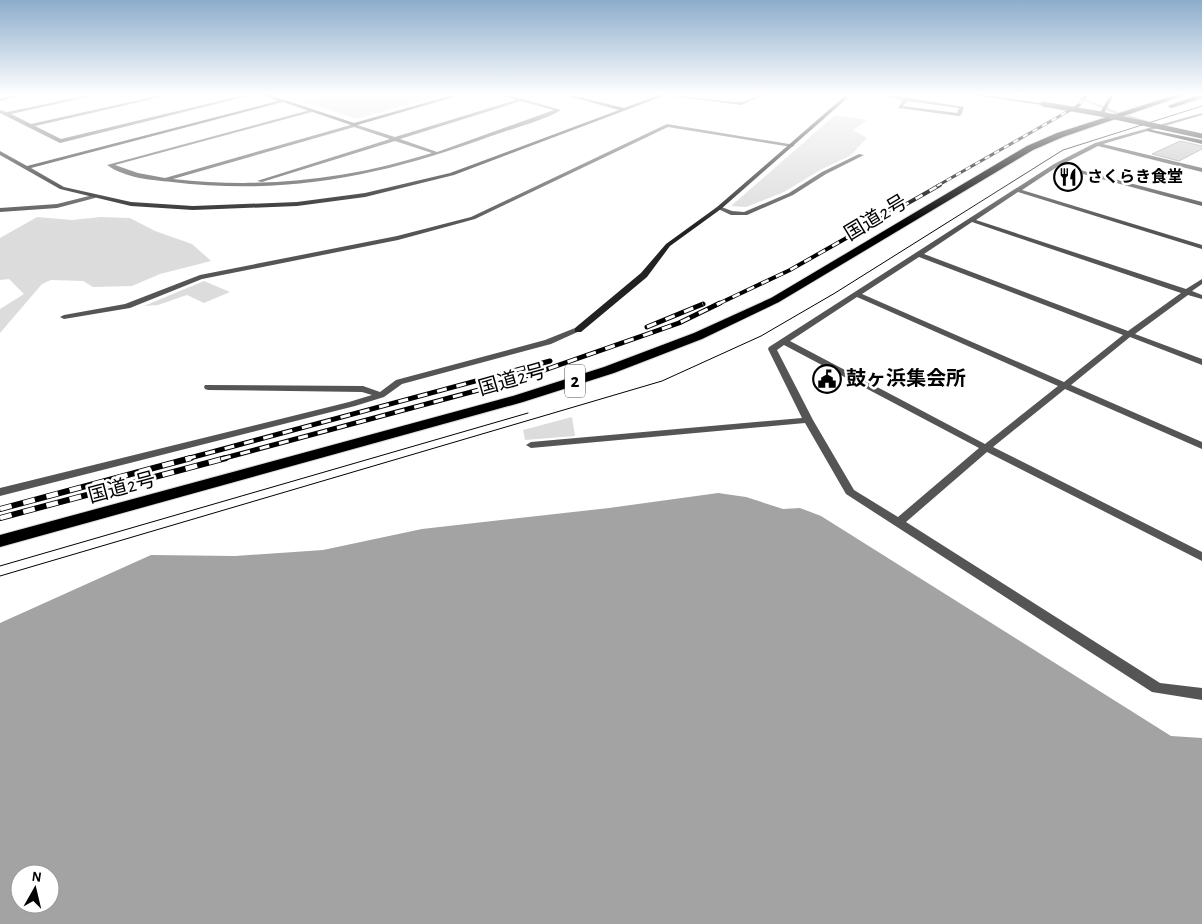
<svg xmlns="http://www.w3.org/2000/svg" width="1202" height="924" viewBox="0 0 1202 924" font-family="'Alegreya Sans','Noto Sans JP',sans-serif">
<rect width="100%" height="100%" fill="#fff"/>
<path fill="#dcdcdc" d="M322,95H439L357,119L301,101Z
M835,115L867,120L853,130L867,138L850,156L822,169L784,192L746,207L731,206Z
M37,217L72,220L100,217L130,218L155,231L192,244L211,261L160,274L132,286L93,287L83,281L51,280L42,284L0,333V309L24,294L9,279L0,280V238Z
M204,281L230,292L204,303L187,295L158,305L144,306Z
M572,417L575,436L525,440L523,430Z"/>
<path fill="#a3a3a3" fill-rule="evenodd" d="M718,493L746,497L783,509L800,508L821,516L1171,736L1202,738V924H0V623L151,555L235,556L323,550L422,529L609,508ZM20,874H50V904H20Z"/>
<g fill="none" stroke-linecap="round" stroke-linejoin="round">
<path fill="#a3a3a3" fill-rule="evenodd" d="M1072,95H1076L1115,111L1157,124L1154,125L1113,113Z"/>
</g>
<path fill="#c4c4c4" stroke="#999" d="M1180,141L1202,146V149L1179,161L1152,154Z"/>
<g fill="none" stroke-linecap="round" stroke-linejoin="round">
<defs>
<path id="highway" d="M1175,95H1185L1063,137L1033,150L779,302L702,339L614,373L523,402L0,547V535L513,396L604,367L694,333L771,298L1027,146L1057,133Z
M1198,95H1202V98L1171,108L1168,106Z"/>
</defs>
<use href="#highway" stroke="#dbdbdb" stroke-width="2"/>
<path fill="#555" fill-rule="evenodd" d="M15,95H24L0,101V99Z
M88,95H97L11,114L31,124L161,95H170L35,126L61,139L244,95H252L60,143L0,113V110L7,112Z
M501,95H509L561,110C545,120 514,128 494,135C386,175 288,196 172,182C151,180 125,178 107,165L310,110L312,112L115,165L138,173L165,178L354,124L395,137L516,100ZM521,101L554,110L437,152L400,139ZM354,127L390,139L257,181L262,182L395,141L432,153C345,180 263,189 173,179Z
M662,95C687,95 712,101 738,102C747,103 755,95 764,95L741,105Z
M876,95H889L964,107L961,115L959,116L898,108L903,100ZM907,101L959,108L957,113L903,106Z
M1202,113V115L1103,144L1202,168V172L1098,146L1061,165L1202,202V206L1057,167L1022,190L1202,245V249L1018,192L976,220L1186,289L1202,279V284L1192,291L1202,295V299L1188,295L1135,334L1202,359V365L1130,337L1071,385L1202,442V449L1065,389L993,447L1202,552V561L987,452L906,522L1160,683L1202,688V700L1152,692L846,494L805,423L531,448L526,445L531,442L802,418L768,349L769,347L1054,164L1095,143ZM972,222L1181,293L1128,331L924,254ZM919,257L1123,335L1064,382L862,294ZM857,297L1058,386L985,444L790,341ZM784,345L979,448L898,517L854,490L813,420L777,350Z
M667,124L795,145L792,147L668,127L475,219L398,240L202,279L130,308L64,319L60,317L64,315L125,304L200,275L397,236L471,217Z
M859,154L864,155L826,174L793,195L747,215H731L716,208L719,206L732,211L744,212L789,193L822,172Z
M93,195L96,197L95,198L57,208L0,212V208L57,204Z
M575,328H578L582,330L551,344L402,384L384,397L355,406L0,496V488L349,402L372,395L362,392L208,390L205,389L204,387L205,385L363,386L380,392L396,380L545,340Z"/>
<path fill="#222" fill-rule="evenodd" d="M263,95H270L354,123L453,95H461L354,126L283,102L31,168L64,187L131,202L193,206L297,202L365,193L450,173L619,110L564,95H572L624,108L659,95H666L454,175L365,197L297,206L193,210L131,206L60,189L0,155V151L27,166L278,101Z
M846,95H851L721,209L670,246L647,277L581,332H575V328L641,273L666,244L717,207Z
M973,95H986L1045,104L1043,105Z
M1110,95H1114L1103,115H1099Z
M1147,129L1202,140V144L1147,131Z"/>
<use href="#highway" fill="#000" fill-rule="evenodd"/>
<path stroke="#000" stroke-width="1" d="M0,566L528,413
M0,576L662,381L761,336L835,293L1063,150L1202,106"/>
<defs>
<path id="rail-far3" d="M937,186L1079,105L1086,95"/>
<path id="rail-far2" d="M718,304L790,270L940,185"/>
<path id="rail-far1" d="M647,327L703,304
M186,459L550,361
M221,459L516,380L679,323L720,303"/>
<path id="rail" d="M0,509L191,458
M0,518L226,458"/>
</defs>
<use href="#rail-far3" stroke="#000" stroke-width="3"/>
<use href="#rail-far2" stroke="#000" stroke-width="4"/>
<use href="#rail-far1" stroke="#000" stroke-width="5"/>
<use href="#rail" stroke="#000" stroke-width="6"/>
<use href="#rail-far3" stroke="#fff" stroke-width="2" stroke-dasharray="5.5" stroke-linecap="butt"/>
<use href="#rail-far2" stroke="#fff" stroke-width="2.5" stroke-dasharray="8" stroke-linecap="butt"/>
<use href="#rail-far1" stroke="#fff" stroke-width="3" stroke-dasharray="10" stroke-linecap="butt"/>
<use href="#rail" stroke="#fff" stroke-width="4.5" stroke-dasharray="12" stroke-linecap="butt"/>
<path stroke="#222" stroke-width="5" d="M1043,104L1101,114L1202,136"/>
</g>
<linearGradient id="sky" x2="0" y2="1"><stop stop-color="#8cadcc"/><stop offset="0.42" stop-color="#fff"/><stop offset="1" stop-color="#fff" stop-opacity="0"/></linearGradient>
<rect width="1202" height="225" fill="url(#sky)"/>
<defs>
<symbol id="restaurant-ring" viewBox="-11 -11 22 22"><circle r="9.5" fill="#fff" stroke="#000" stroke-width="1.5"/><path d="M-5-6h1v4h1v-4h1v4h1v-4h1v5L-1.5 .5V6h-2V.5L-5-1ZM5-6V6H3V1.5H1.5Q1.5-4 5-6Z" fill="#000"/></symbol>
<symbol id="civic-ring" viewBox="-11 -11 22 22"><circle r="9.5" fill="#fff" stroke="#000" stroke-width="1.5"/><path d="M-.6-6.5H3V-4.5H.6V-3L4-1V1h2V6H-6V1h2V-1L-.6-3ZM-1.2 2.5V6h2.4V2.5Z" fill="#000"/></symbol>
</defs>
<g fill-rule="evenodd">
<use href="#restaurant-ring" x="1052" y="161" width="32" height="32"/>
<use href="#civic-ring" x="811" y="363" width="32" height="32"/>
</g>
<g text-anchor="middle" dominant-baseline="central" stroke-width="5" stroke-linejoin="round" paint-order="stroke">
<g font-size="16" font-weight="bold" fill="#000" stroke="#fff" text-anchor="start">
<text x="1087" y="177">さくらき食堂</text>
</g>
<rect fill="#fff" stroke="#4c4c4c" stroke-width="1" x="565" y="364.5" width="20" height="33" rx="4"/>
<g font-size="19" font-weight="bold" fill="#000">
<text x="575" y="381">2</text>
</g>
<g font-size="20" fill="#000" stroke="#fff">
<text transform="translate(876 218) rotate(-31)">国道2号</text>
<text transform="translate(512 380) rotate(-16)">国道2号</text>
<text transform="translate(122 488) rotate(-15)">国道2号</text>
</g>
<g font-size="20" font-weight="bold" fill="#000" stroke="#fff" text-anchor="start">
<text x="846" y="379">鼓ヶ浜集会所</text>
</g>
</g>
<g transform="translate(35 889) rotate(8)"><circle r="24" fill="#ffffff" stroke="#999999"/>
<path d="M0-4L9 19L0 12L-9 19Z" fill="#000000"/>
<text y="-8" font-size="14" font-weight="bold" text-anchor="middle" fill="#000000">N</text>
</g>
</svg>
